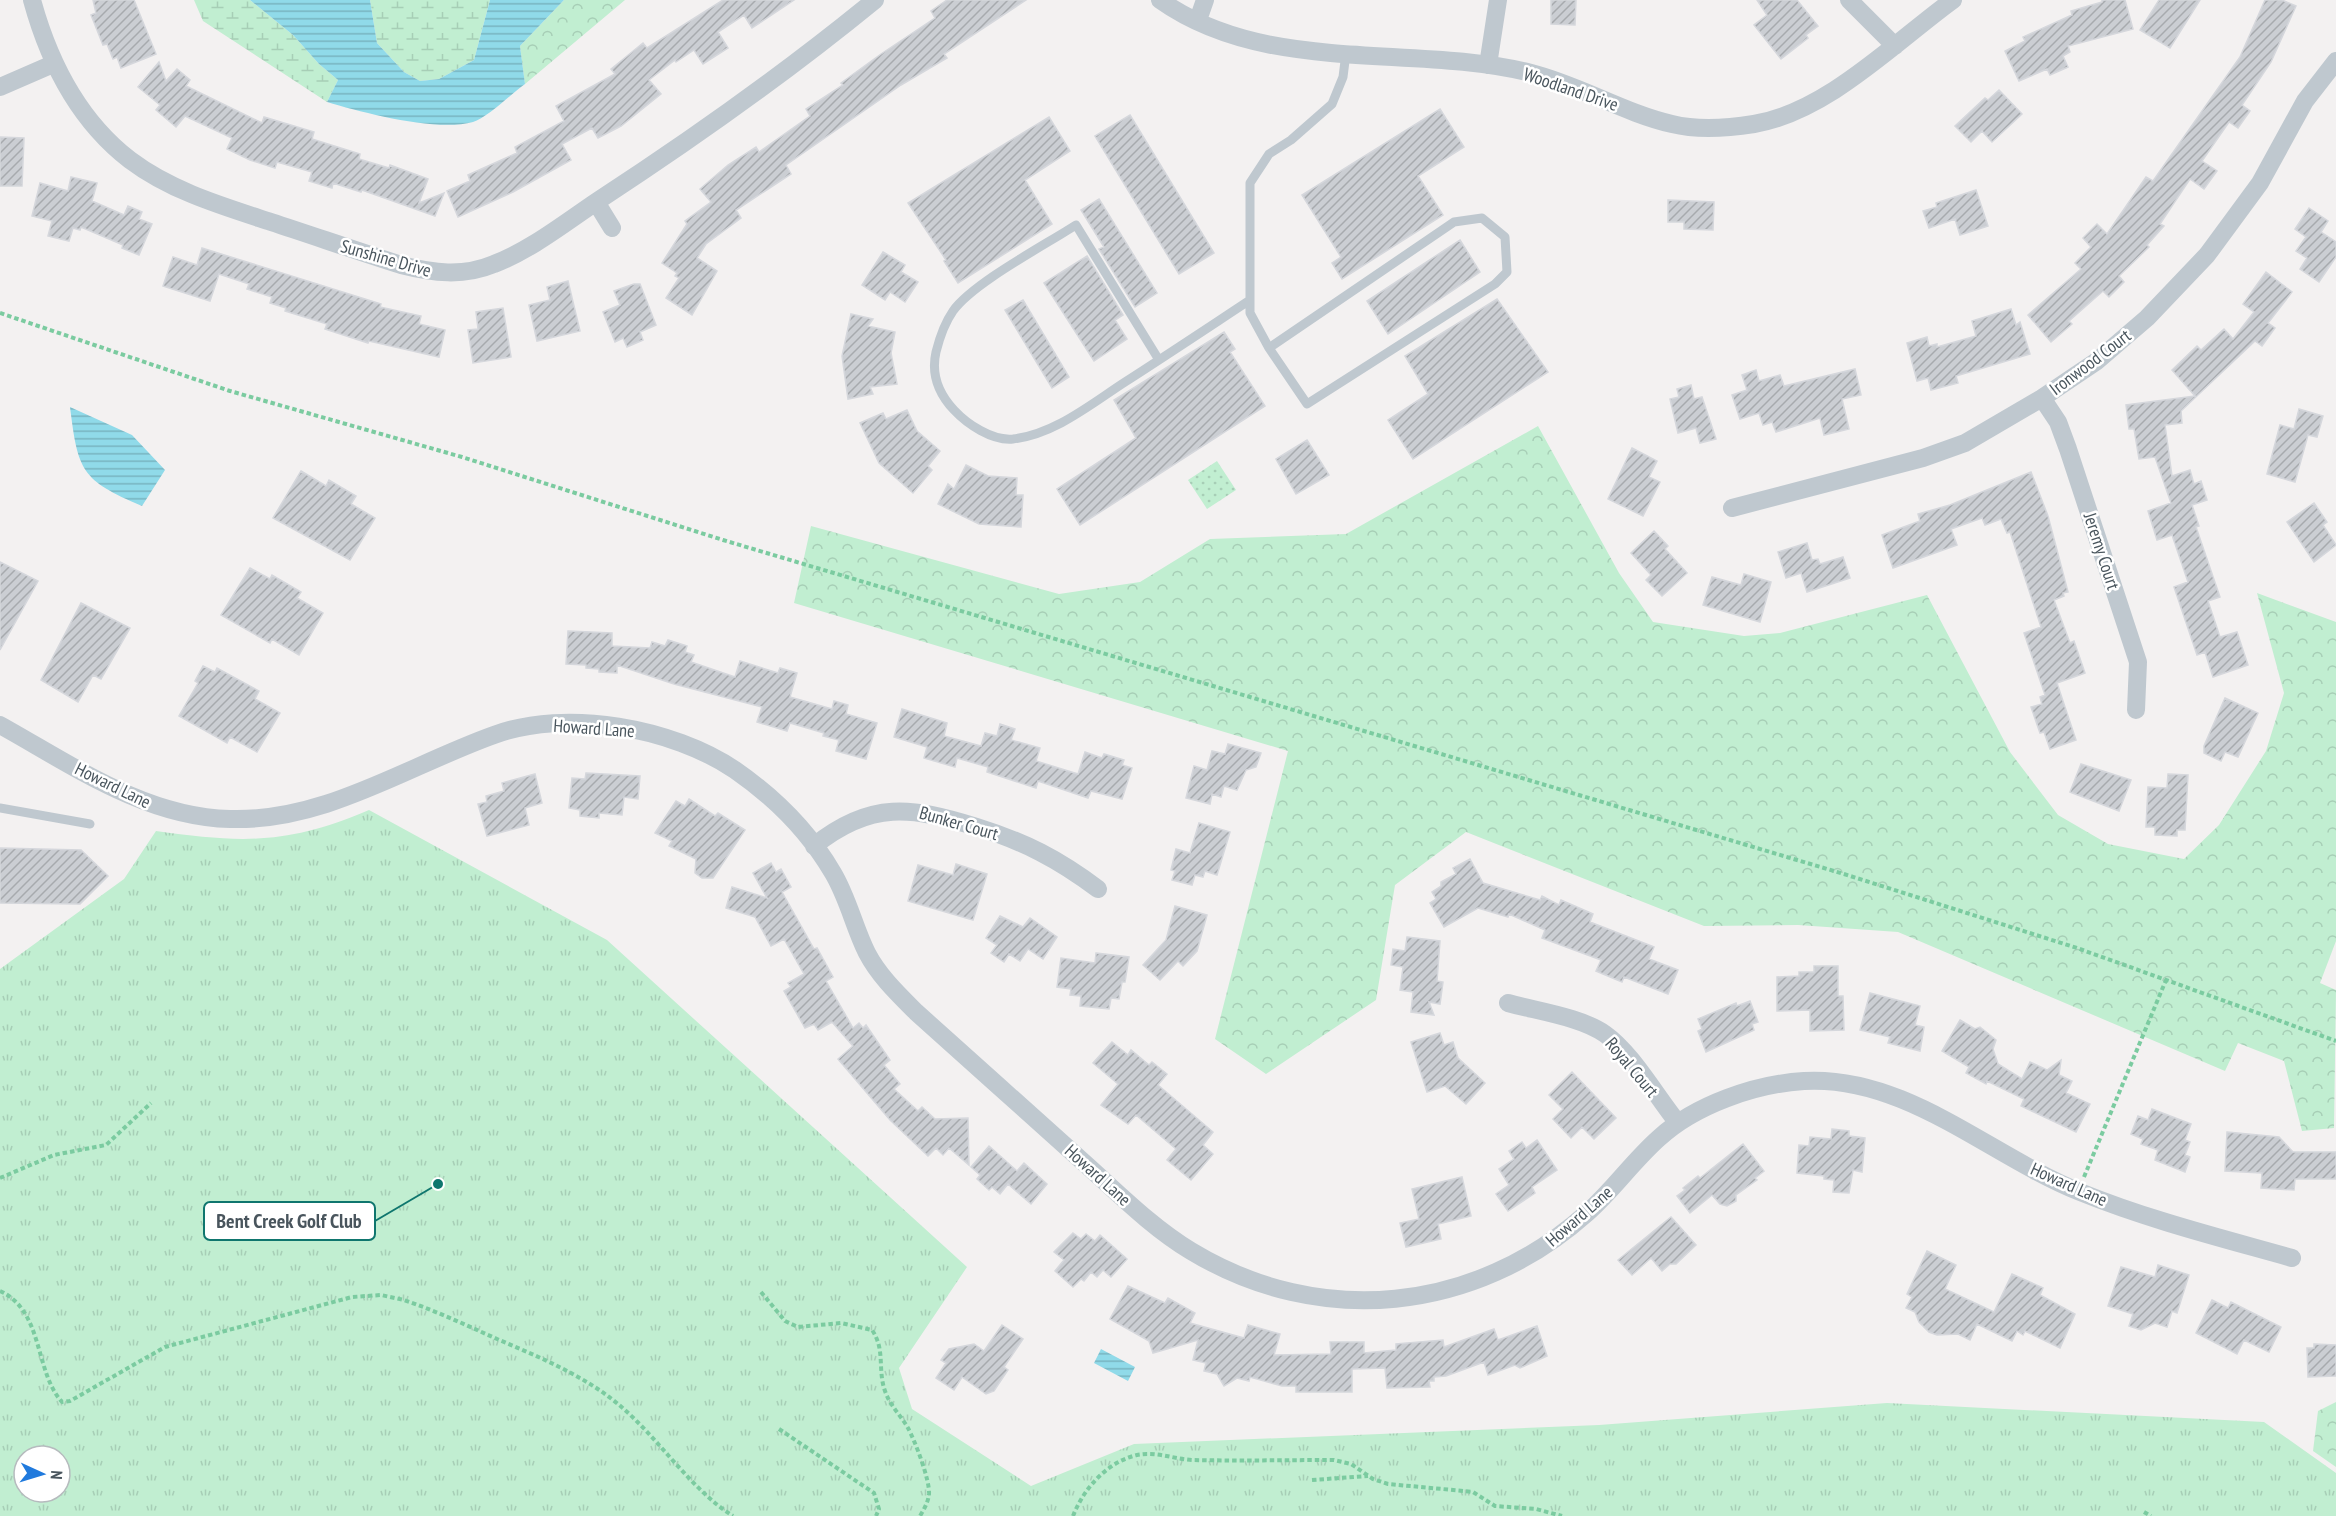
<svg xmlns="http://www.w3.org/2000/svg" width="2336" height="1516" viewBox="0 0 2336 1516" font-family="'PT Sans Narrow',sans-serif">
<defs>
<pattern id="grass-tufts" width="24" height="20" patternUnits="userSpaceOnUse" patternTransform="scale(1.5)"><rect width="24" height="20" fill="#c1eed1"/><path d="M3 7l-1-3M5 7V3M7 7l1-3M15 17l-1-3M17 17v-4M19 17l1-3" fill="none" stroke="#a7ceb6"/></pattern>
<pattern id="forest-crowns" width="20" height="18" patternUnits="userSpaceOnUse" patternTransform="scale(1.5)"><rect width="20" height="18" fill="#c1eed1"/><path d="M2 6a3 3 0 1 1 6 0M12 15a3 3 0 1 1 6 0" fill="none" stroke="#a7ceb6"/></pattern>
<pattern id="wetland-marsh" width="20" height="14" patternUnits="userSpaceOnUse" patternTransform="scale(1.5)"><rect width="20" height="14" fill="#c1eed1"/><path d="M1 5h8M5 5V1M11 12h8M15 12V8" fill="none" stroke="#a7ceb6"/></pattern>
<pattern id="park-dots" width="8" height="8" patternUnits="userSpaceOnUse" patternTransform="scale(1.5)"><rect width="8" height="8" fill="#c1eed1"/><path d="M2 2h.1M6 6h.1" fill="none" stroke="#a7ceb6" stroke-width="1.8" stroke-linecap="round"/></pattern>
<pattern id="water-rules" width="6" height="5" patternUnits="userSpaceOnUse" patternTransform="scale(1.5)"><rect width="6" height="5" fill="#90dae9"/><path d="M0 2.5h6" fill="none" stroke="#78b4c0"/></pattern>
<pattern id="building-hatch" width="6" height="6" patternUnits="userSpaceOnUse" patternTransform="scale(1.5)"><rect width="6" height="6" fill="#cbced3"/><path d="M-1 1l2-2M0 6l6-6M5 7l2-2" fill="none" stroke="#a7aaae"/></pattern>
</defs>
<rect width="100%" height="100%" fill="#f3f1f1"/>
<path fill="url(#grass-tufts)" fill-rule="evenodd" d="M369,810L607,940L967,1267L899,1368L912,1409L1031,1486L1134,1444L1599,1425L1887,1403L2264,1422L2336,1473V1516H0V969L124,879L156,831C242,843 287,845 369,810ZM24,1456H60V1492H24Z"/>
<path fill="url(#forest-crowns)" d="M564,0H625L525,84L520,46Z
M1538,426L1619,573L1653,622L1744,636L1780,633L1927,595L2010,752L2058,815L2108,844L2184,859L2219,825L2266,751L2284,693L2257,593L2336,622V941L2320,983L2336,990L2334,1128L2302,1131L2284,1061L2238,1043L2225,1071L1898,932L1798,925L1704,926L1466,832L1395,885L1376,1000L1266,1074L1215,1039L1288,751L794,603L811,526L1059,594L1140,582L1210,539L1346,534Z
M2336,1402V1467L2313,1451L2318,1411Z"/>
<path fill="url(#wetland-marsh)" d="M194,0H250L293,35L319,64L338,80L327,102L203,21Z
M370,0H490L474,60L439,79L420,81L404,72L377,43Z"/>
<path fill="url(#park-dots)" d="M1217,461L1236,490L1207,509L1188,480Z"/>
<path fill="url(#water-rules)" d="M250,0H370L377,43L404,72L420,81L439,79L474,60L490,0H564L520,46L525,84C512,93 487,118 473,122C436,132 364,113 327,102L338,80L319,64L293,35Z
M70,407L132,435L165,470L142,506C81,480 78,471 70,407Z
M1101,1349L1135,1367L1128,1381L1094,1363Z"/>
<path fill="url(#building-hatch)" stroke="#d5d7dc" stroke-width="1.5" d="M93,0H134L156,54L121,68L117,57L113,59L107,44L103,45L91,15L96,13Z
M723,0H794L752,28L744,15L718,32L728,48L703,64L694,50L676,62L675,60L649,80L661,94L621,126L598,138L592,128L562,144L571,160L513,192L458,217L447,191L470,181L468,175L517,153L515,147L564,121L556,106L615,74L611,69L643,43L647,48Z
M947,0H1026L944,54L947,58L901,85L786,165L791,174L736,210L741,218L706,244L697,258L717,271L692,315L666,298L679,278L675,276L677,273L662,263L687,224L685,221L711,202L700,189L728,165L756,147L759,152L810,116L806,109L843,85L841,83L881,54L935,18L931,11Z
M1551,0H1576L1575,25L1551,24Z
M1757,0H1797L1818,26L1806,35L1808,38L1781,59L1754,25L1767,15Z
M2102,0H2125L2133,29L2068,46L2070,52L2063,56L2068,67L2050,75L2047,69L2019,81L2005,51L2025,41L2023,37L2072,15L2071,11L2102,2Z
M2159,0H2200L2170,48L2140,30Z
M2265,0H2282L2296,6L2271,62L2242,105L2250,111L2238,128L2229,122L2202,161L2217,171L2204,189L2190,179L2160,224L2164,226L2147,245L2149,247L2119,276L2124,282L2109,297L2103,291L2069,321L2072,324L2051,342L2028,315L2081,269L2075,263L2091,247L2083,238L2097,224L2107,234L2146,177L2153,181L2240,57Z
M159,62L166,81L177,69L190,80L186,86L262,123L264,117L314,132L312,139L360,154L359,159L389,168L390,165L428,179L419,203L444,193L435,216L362,190L361,192L333,183L332,188L309,181L312,172L277,162L275,168L250,160L227,149L232,138L185,116L176,127L156,110L160,105L138,87Z
M1999,90L2022,114L1992,142L1982,131L1971,142L1955,126L1985,98L1988,100Z
M1440,109L1464,147L1418,176L1443,215L1342,279L1332,263L1341,257L1302,195Z
M1130,115L1214,253L1179,274L1095,136Z
M1049,117L1070,151L1025,180L1052,224L958,283L944,261L946,260L908,203Z
M0,137L24,138L22,186H0Z
M71,177L97,183L92,201L124,215L128,206L142,212L139,219L152,224L139,255L122,248L123,245L81,227L80,230L73,228L69,241L48,236L52,221L32,216L40,183L68,191Z
M1976,190L1988,226L1960,235L1955,219L1929,228L1923,211L1937,207L1936,203Z
M1099,199L1157,293L1135,307L1099,249L1104,247L1081,210Z
M1668,200L1714,202L1713,230L1684,229V222H1668Z
M2309,208L2328,221L2321,232L2336,242V257L2319,282L2300,269L2307,258L2296,251L2306,237L2295,229Z
M1460,240L1480,272L1388,334L1367,301Z
M202,248L381,304L380,307L421,316L419,324L445,330L439,357L369,341L368,343L325,329L327,324L285,311L286,308L270,303L272,297L247,289L249,284L219,274L210,301L163,286L173,257L197,265Z
M883,252L905,265L901,272L918,282L905,302L890,292L885,300L862,285Z
M1087,256L1123,315L1115,320L1127,339L1094,361L1044,283Z
M2266,272L2292,292L2268,323L2275,328L2262,346L2255,341L2181,411L2182,423L2165,425L2172,476L2190,470L2194,484L2201,481L2207,500L2192,505L2199,526L2196,527L2220,597L2208,601L2220,637L2237,632L2248,665L2213,677L2205,652L2197,655L2174,587L2188,582L2172,535L2157,540L2148,511L2171,503L2155,457L2139,459L2134,429H2129L2126,405L2195,396L2172,370L2197,346L2201,350L2224,329L2233,339L2254,312L2243,304Z
M568,281L580,331L537,341L529,305L550,300L547,287Z
M634,284H640L656,325L640,332L643,340L627,347L623,338L615,342L603,312L620,305L614,291Z
M1497,299L1548,372L1413,459L1388,420L1428,394L1405,356Z
M1023,300L1069,377L1052,388L1005,310Z
M503,308L511,357L473,363L468,330L478,329L476,312Z
M2011,309L2016,325L2020,322L2030,354L1956,376L1958,383L1931,390L1928,378L1917,381L1907,343L1927,337L1929,346L1937,344V347L1976,336L1972,321Z
M851,314L873,319L868,326L895,332L891,353L897,384L870,387L873,394L848,399L842,356Z
M1224,332L1235,349L1230,352L1265,406L1080,525L1057,489L1136,438L1114,400Z
M1855,369L1861,395L1842,399L1849,429L1824,435L1820,418L1776,432L1772,422L1763,425L1759,413L1740,419L1732,395L1747,390L1742,375L1756,370L1759,381L1780,375L1784,386Z
M1691,385L1694,399L1702,397L1716,439L1700,443L1696,428L1678,433L1670,399L1679,397L1677,389Z
M2299,409L2323,416L2317,437L2308,435L2295,482L2267,474L2280,425L2294,429Z
M907,410L917,431L940,451L928,466L932,470L913,493L879,463L860,423L883,413L886,419Z
M1307,440L1329,475L1296,494L1276,459Z
M1632,448L1657,461L1649,477L1660,482L1643,516L1608,499Z
M966,465L988,476L1017,478L1016,495H1023L1021,527L979,524L938,504L948,484L954,489Z
M301,471L326,486L329,480L356,496L351,504L375,518L350,560L273,518Z
M2031,472L2048,516L2068,592L2063,593L2064,596L2054,600L2070,643L2074,641L2085,673L2057,683L2076,740L2050,749L2044,732L2040,733L2031,707L2042,704L2040,697L2045,695L2024,633L2041,627L2010,532L2007,533L2001,519L1985,525L1982,518L1951,529L1957,545L1893,568L1882,535L1920,521L1918,514L1950,505Z
M2314,503L2327,522L2323,525L2336,545L2314,562L2287,522Z
M1654,531L1668,546L1665,549L1687,573L1662,596L1646,580L1651,575L1631,553Z
M1807,543L1812,560L1818,559L1820,564L1843,557L1850,578L1807,592L1801,573L1786,578L1778,552Z
M0,562L38,581L0,650Z
M250,568L270,579L272,575L301,592L297,598L323,613L299,655L272,639L270,643L221,615Z
M1744,574L1771,582L1760,622L1703,605L1712,577L1741,585Z
M81,603L130,628L101,679L93,675L78,702L41,680Z
M568,631L612,633V646L650,648L652,642L665,646L668,640L687,646L685,652L694,655L691,662L735,677L740,661L778,673L780,668L797,673L790,697L832,709L834,701L848,705L846,714L877,723L866,759L836,751L839,740L823,736L824,733L790,723L787,731L757,722L762,707L674,684L617,665V673L599,672V669L586,668V665L566,664Z
M203,666L215,672L217,668L259,691L255,699L280,713L257,752L230,737L227,743L179,716L198,683L195,681Z
M2225,698L2258,713L2238,757L2225,752L2221,761L2204,753V746Z
M902,709L947,723L944,736L981,746L985,733L997,736L1000,724L1015,729L1011,740L1040,748L1036,761L1078,774L1085,752L1102,758L1104,754L1124,760L1122,765L1132,768L1122,799L1091,791L1088,798L1038,781L1036,788L987,772L988,767L957,758L955,767L924,758L927,747L894,737Z
M1228,744L1261,753L1256,767L1246,770L1237,790L1224,786L1221,797L1212,794L1210,804L1186,798L1194,766L1207,770L1212,751L1225,754Z
M2081,764L2131,780L2119,811L2070,792Z
M586,773L640,776L638,799L624,797L622,815L599,813V818L580,816V810L569,808L572,778L585,779Z
M535,774L542,803L525,808L529,825L487,836L478,804L487,802L486,796L504,791L502,783Z
M2168,774L2188,775L2185,830H2177V836L2155,835V827H2146L2148,787L2167,788Z
M689,799L715,816L718,813L745,830L713,878H702L695,873L696,859L669,846L672,841L655,833L676,801L685,806Z
M1199,823L1230,832L1217,875L1205,871L1203,877L1195,875L1192,885L1172,880L1175,871L1171,870L1176,849L1190,853Z
M0,848L81,850L108,876L80,904L0,903Z
M1470,859L1483,883L1540,900L1542,896L1559,905L1561,900L1593,914L1590,922L1654,947L1649,959L1678,970L1668,994L1624,977L1622,982L1596,971L1601,960L1542,938L1545,930L1509,914L1508,917L1478,908L1444,927L1430,903L1436,899L1432,892L1441,886V882L1456,874L1453,868Z
M771,863L776,872L781,869L791,887L782,892L814,949L817,948L833,977L826,981L853,1028L859,1023L863,1028L866,1025L890,1060L884,1065L900,1084L894,1089L918,1111L922,1107L935,1119L968,1118L969,1165L949,1148L943,1155L936,1148L928,1156L890,1120L838,1059L853,1046L832,1022L818,1030L814,1024L805,1028L784,991L791,987L788,983L804,974L784,939L771,946L755,917L726,908L732,887L767,898L753,873Z
M956,864L987,874L973,920L908,901L918,865L953,875Z
M1175,906L1207,915L1197,951L1183,966L1178,961L1160,980L1143,965L1166,940Z
M1000,916L1023,927L1030,918L1057,937L1043,959L1028,949L1020,961L1009,954L1004,962L991,953L997,945L986,938Z
M1407,937L1440,941L1437,981L1443,982L1440,1004L1429,1002L1434,1015L1411,1012L1413,992L1400,990L1403,967L1391,965L1393,949L1405,951Z
M1096,953L1129,957L1125,982H1122L1119,999L1111,998L1109,1009L1080,1006L1081,996L1070,995L1071,989L1057,987L1061,958L1095,963Z
M1814,966H1838V996H1843L1844,1030L1810,1031V1010L1777,1011V977L1799,976V972H1814Z
M1870,993L1920,1006L1915,1025L1924,1027L1920,1051L1888,1043L1890,1037L1860,1030Z
M1750,1001L1758,1022L1752,1024L1754,1030L1706,1052L1698,1031L1702,1029L1698,1019L1736,1003L1737,1006Z
M1960,1020L1975,1029L1980,1027L1996,1040L1993,1049L1998,1064L2022,1079L2030,1062L2047,1070L2061,1060L2059,1075L2072,1081L2066,1093L2090,1104L2076,1132L2021,1106L2024,1099L1987,1081L1986,1084L1966,1073L1969,1067L1942,1051Z
M1440,1033L1444,1045L1453,1042L1458,1058L1485,1083L1466,1104L1445,1086L1427,1092L1411,1042Z
M1112,1042L1128,1055L1131,1050L1149,1065L1152,1062L1167,1074L1158,1085L1213,1132L1203,1145L1213,1154L1191,1180L1167,1160L1176,1149L1136,1115L1128,1124L1101,1105L1118,1084L1093,1063Z
M1572,1072L1616,1118L1594,1139L1582,1127L1571,1138L1553,1119L1563,1109L1549,1095Z
M2152,1109L2191,1124L2185,1140L2190,1142L2185,1155L2190,1157L2185,1172L2155,1160L2158,1150L2141,1144L2143,1139L2131,1134L2138,1116L2148,1120Z
M1832,1129L1849,1131V1136L1865,1138L1862,1172L1853,1170L1849,1193L1833,1192L1834,1180L1824,1179V1176L1797,1173L1799,1145L1809,1146L1810,1137L1831,1139Z
M2227,1132L2279,1137L2293,1152H2336V1179H2295L2294,1190L2261,1188L2262,1173L2225,1171Z
M1537,1140L1557,1170L1532,1187L1535,1193L1508,1211L1496,1194L1509,1185L1499,1169L1514,1159L1509,1151L1522,1142L1526,1148Z
M1743,1144L1764,1171L1755,1178L1757,1180L1736,1195V1201L1727,1206L1720,1204L1712,1195L1690,1213L1677,1196L1685,1190L1683,1188L1698,1176L1700,1178Z
M989,1146L1017,1171L1024,1163L1047,1184L1031,1204L1008,1184L1000,1194L992,1187L989,1190L977,1179L980,1175L971,1167Z
M1462,1177L1471,1216L1438,1224L1441,1239L1406,1247L1400,1223L1419,1219L1412,1189Z
M1671,1217L1696,1245L1676,1264H1670L1662,1271L1651,1258L1632,1275L1618,1260Z
M1073,1233L1081,1239L1086,1234L1095,1241L1100,1235L1127,1259L1111,1277L1103,1270L1097,1277L1091,1272L1084,1281L1081,1279L1073,1287L1055,1271L1064,1260L1054,1252Z
M1927,1251L1956,1265L1945,1289L1994,1312L2012,1274L2043,1288L2040,1295L2075,1314L2060,1348L2025,1331L2023,1335L2017,1331L2012,1341L1977,1324L1970,1340L1958,1334L1937,1335L1929,1332L1919,1322L1915,1312L1906,1308L1912,1297L1907,1294Z
M2158,1265L2189,1275L2177,1313L2172,1311L2167,1327L2155,1323L2141,1330L2129,1326L2133,1314L2108,1306L2121,1267L2155,1277Z
M1128,1286L1165,1303L1168,1298L1195,1313L1190,1323L1244,1338L1248,1325L1280,1334L1274,1355L1331,1354L1330,1342H1364V1353L1396,1350V1344L1443,1340L1444,1347L1494,1329L1498,1340L1537,1326L1547,1356L1520,1368L1515,1365L1488,1375L1484,1362L1446,1376L1434,1377V1381H1429L1430,1387L1387,1388L1385,1368L1352,1369V1392H1296V1386H1282L1250,1377L1249,1381L1237,1378L1224,1386L1217,1374L1204,1371L1206,1363L1193,1360L1198,1340L1153,1353L1149,1341L1110,1319Z
M2212,1300L2228,1308L2231,1302L2281,1327L2269,1352L2244,1340L2237,1354L2196,1333Z
M1002,1325L1023,1339L1004,1367L1008,1370L994,1391L986,1394L962,1377L954,1390L936,1378L946,1363L941,1360L949,1349L974,1344L984,1351Z
M2314,1344L2336,1345V1376L2308,1377L2307,1348H2314Z"/>
<g fill="none" stroke-linecap="round" stroke-linejoin="round">
<path stroke="#7bcba0" stroke-width="4" stroke-dasharray="4.5 3" stroke-linecap="butt" d="M0,313L230,391L462,457L723,540L1844,874L2077,948L2336,1041
M2084,1177L2166,980
M0,1178L54,1155L106,1145L151,1103
M0,1291C44,1311 34,1371 62,1402L70,1401L165,1347L352,1297L381,1295L404,1300C436,1311 466,1325 497,1339C539,1357 583,1375 618,1404C658,1437 691,1490 733,1516
M761,1292L785,1321L798,1327L841,1323L872,1330C885,1349 878,1367 884,1388C889,1405 900,1414 908,1428C915,1441 930,1480 929,1494C928,1503 924,1509 920,1516
M779,1429L874,1493L879,1509L876,1516
M1312,1480L1368,1476
M2144,1512L2151,1516
M1073,1516C1084,1488 1107,1462 1137,1455C1156,1451 1173,1459 1192,1460C1239,1461 1287,1460 1334,1460L1351,1464L1373,1479L1388,1484L1464,1491L1473,1492L1495,1506L1536,1509L1562,1516"/>
<path stroke="#bfc8cf" stroke-width="9" d="M1269,348L1454,222L1482,218L1505,237L1507,272L1495,284L1307,404L1269,348L1250,313V183L1269,154L1291,140L1332,104L1343,77L1346,53
M1159,360L1076,225C1045,245 973,283 953,311C944,324 940,336 936,352C931,374 939,394 954,410C967,424 992,441 1013,439C1055,434 1091,404 1125,382C1167,355 1209,327 1250,300
M0,808L90,824"/>
<path stroke="#bfc8cf" stroke-width="18" d="M32,0C49,62 78,120 130,160C171,191 222,206 271,222C314,236 357,251 401,265C433,273 463,277 494,264C531,250 566,222 599,200C694,138 787,72 875,0
M1160,0C1267,76 1411,43 1531,73C1579,85 1624,113 1672,124C1696,130 1729,128 1754,124C1827,112 1895,42 1953,0
M1849,0L1895,46
M1198,20L1205,0
M1488,65L1498,0
M0,87L53,64
M596,202L612,228
M2042,398L2058,422L2068,449L2138,662L2136,710
M1732,508L1923,458L1965,443L2042,398L2097,361L2147,318L2207,255L2260,183L2305,101L2336,61
M0,725C72,765 145,817 230,819C325,822 407,766 494,735C566,708 673,728 735,770C774,797 809,832 833,873C848,898 854,927 867,953C879,976 898,994 916,1012C971,1061 1026,1111 1081,1160C1116,1191 1151,1227 1191,1251C1320,1329 1475,1313 1587,1213C1613,1190 1633,1161 1659,1138C1695,1105 1755,1084 1804,1081C1906,1075 1990,1156 2080,1192C2149,1220 2221,1238 2292,1258
M814,846C871,800 912,807 977,827C1025,842 1058,859 1098,889
M1508,1003C1536,1011 1581,1017 1605,1034C1632,1053 1656,1096 1678,1123"/>
</g>
<g text-anchor="middle" dominant-baseline="central" stroke-width="5" stroke-linejoin="round" paint-order="stroke">
<g font-size="18" fill="#49555d" stroke="#fff">
<text transform="translate(1571 89) rotate(19)">Woodland Drive</text>
<text transform="translate(386 258) rotate(16)">Sunshine Drive</text>
<text transform="translate(2090 362) rotate(-37)">Ironwood Court</text>
<text transform="translate(2102 551) rotate(72)">Jeremy Court</text>
<text transform="translate(594 728) rotate(4)">Howard Lane</text>
<text transform="translate(113 785) rotate(26)">Howard Lane</text>
<text transform="translate(959 823) rotate(16)">Bunker Court</text>
<text transform="translate(1632 1067) rotate(50)">Royal Court</text>
<text transform="translate(1098 1175) rotate(42)">Howard Lane</text>
<text transform="translate(2069 1184) rotate(24)">Howard Lane</text>
<text transform="translate(1579 1216) rotate(-41)">Howard Lane</text>
</g>
</g>
<path fill="none" stroke="#0f766e" stroke-width="2" d="M438 1184L375 1221"/>
<circle fill="#0f766e" stroke="#fff" stroke-width="2" cx="438" cy="1184" r="6"/>
<rect fill="#fff" stroke="#0f766e" stroke-width="2" x="204" y="1202" width="171" height="38" rx="6"/>
<g font-size="20" text-anchor="middle" font-weight="bold" fill="#49555d">
<text x="289" y="1228">Bent Creek Golf Club</text>
</g>
<g transform="translate(42 1474) rotate(94)"><circle r="28" fill="#ffffff" stroke="#b6bbbe" stroke-width="1.5"/>
<path d="M0-4.5L10 22L0 15L-10 22Z" fill="#207add"/>
<text y="-9" font-size="16" font-weight="bold" text-anchor="middle" fill="#49555d">N</text>
</g>
</svg>
